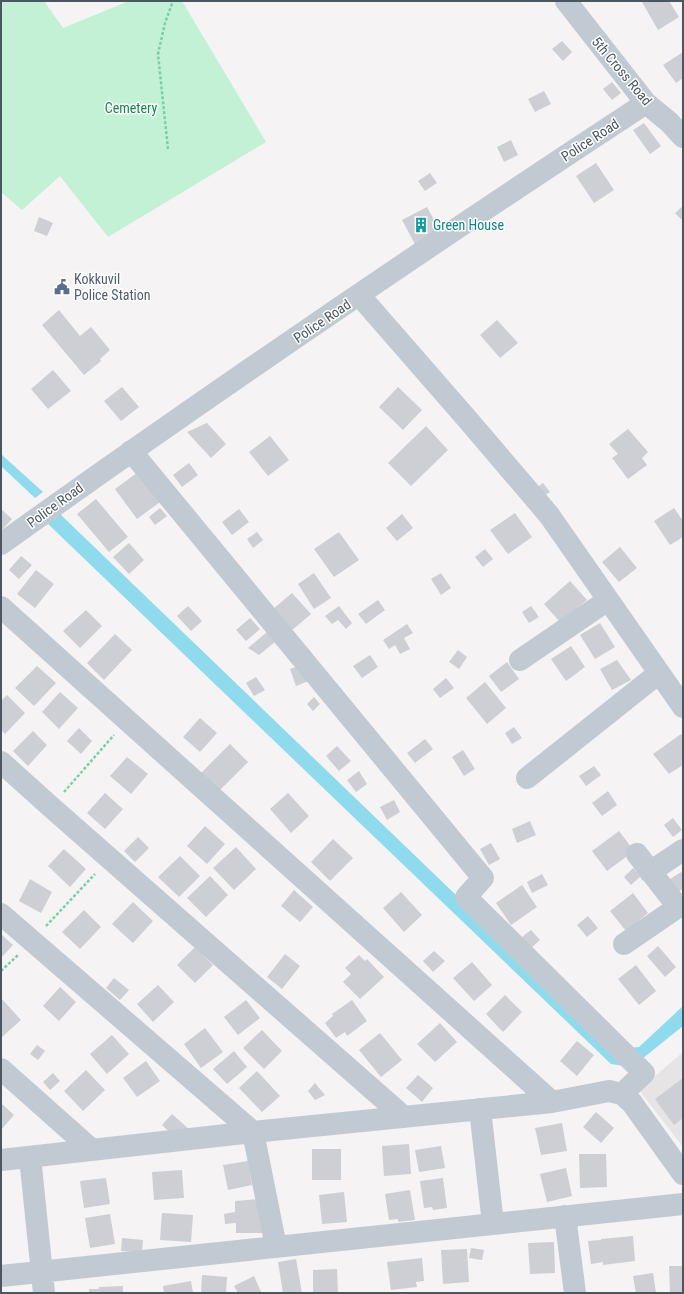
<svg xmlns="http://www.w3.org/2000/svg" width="684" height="1294" viewBox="0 0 684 1294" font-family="'Roboto Condensed',sans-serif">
<rect width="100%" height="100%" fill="#f5f3f3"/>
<path fill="#e6e4e5" d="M683,1052V1147L639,1090Z"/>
<path fill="#c3f1d5" d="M1,1H44L63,28L129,1H182L266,142L108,237L60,176L22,210L1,192Z"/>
<path fill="#90daee" d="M1,454L43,492L35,498L1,466Z
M60,514L616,1049L639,1047L683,1006V1026L632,1067L611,1064L47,523Z"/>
<path fill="#cdcfd5" d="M643,1H669L679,17L658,30L642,2Z
M562,41L572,52L563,61L552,49Z
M683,52V78L676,83L663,65Z
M612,82L621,93L612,100L603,89Z
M544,91L551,104L535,112L528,99Z
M644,123L661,146L650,154L633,130Z
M511,140L518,155L504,162L497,147Z
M596,163L614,190L594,203L576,176Z
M430,173L437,183L425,191L418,181Z
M683,206V221L675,213Z
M427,207L440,231L415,244L402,220Z
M39,217L53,223L47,236L34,231Z
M59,310L80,336L91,327L110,350L100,359L101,361L84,375L42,325Z
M497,320L518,343L500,358L480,335Z
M53,370L71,391L48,409L31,389Z
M122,387L139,407L121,421L104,401Z
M398,387L422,410L403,430L379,407Z
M207,423L226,444L211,458L187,432Z
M426,426L448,450L411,486L388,463Z
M628,429L648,452L642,458L647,465L628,479L612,458L618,454L609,444Z
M270,436L289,460L268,476L249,452Z
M189,463L198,475L182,487L173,475Z
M138,472L160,502L137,519L115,489Z
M543,483L550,492L539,499L533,490Z
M96,499L128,537L109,552L77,514Z
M160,508L167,516L155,525L149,517Z
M674,508L683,521V537L670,545L654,521Z
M1,509L12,519L1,531Z
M239,509L249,522L232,535L222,522Z
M515,513L532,537L508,554L490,530Z
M402,514L413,528L397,541L386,528Z
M257,532L263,540L253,548L247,539Z
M339,532L359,560L334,577L314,549Z
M129,543L144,560L129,574L113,557Z
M620,547L637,568L619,582L602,562Z
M485,549L493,559L483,567L475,557Z
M21,556L32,565L19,579L9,570Z
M36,570L54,584L35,608L17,594Z
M314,573L331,598L314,609L298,584Z
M441,573L451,588L441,595L431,579Z
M570,581L587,600L560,622L544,604Z
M292,593L311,614L290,632L272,610Z
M378,600L385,610L366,624L358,614Z
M188,606L202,621L191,631L177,616Z
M339,606L352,623L346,629L338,620L332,624L325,616Z
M531,606L539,617L529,623L522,612Z
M86,610L102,626L80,648L63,631Z
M250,618L260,629L246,641L236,630Z
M600,623L615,647L595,659L580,635Z
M407,624L413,633L404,638L410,649L400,654L395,645L389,649L383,640Z
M267,632L275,642L259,655L248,648Z
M115,634L132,650L104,680L87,663Z
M571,646L585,667L566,681L551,659Z
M458,650L467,657L459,669L449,662Z
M370,655L378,667L362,678L353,666Z
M617,660L631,680L612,690L600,669Z
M507,662L519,679L501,692L489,676Z
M305,664L311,680L296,686L290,669Z
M37,666L56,683L34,706L15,688Z
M256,677L265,690L254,696L246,683Z
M446,678L454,688L440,698L433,689Z
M485,682L506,708L487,724L466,698Z
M60,692L78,708L59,729L42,712Z
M7,695L25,713L5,734L1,730V701Z
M314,697L320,704L313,711L307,704Z
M200,718L217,733L200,752L183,737Z
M514,727L522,738L512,744L505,733Z
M79,728L92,741L81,754L67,741Z
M33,731L47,745L28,766L13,751Z
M681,734L683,737V765L669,774L653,754Z
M425,739L433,749L415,763L407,753Z
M230,744L248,762L219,791L201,773Z
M337,746L351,761L339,771L326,756Z
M463,750L475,769L464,776L452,757Z
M127,757L148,774L131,794L110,776Z
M594,766L601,775L586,786L579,776Z
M359,771L367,784L356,792L347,780Z
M608,791L617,805L602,816L592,803Z
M105,793L123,809L105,829L87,813Z
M288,793L309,816L291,833L270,809Z
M394,800L400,812L387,820L380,807Z
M673,818L682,830L673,837L664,825Z
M530,821L536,835L517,843L512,829Z
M205,826L225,844L207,864L187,846Z
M619,831L634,851L607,871L592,851Z
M138,837L149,848L135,862L124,851Z
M333,839L353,858L330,881L311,862Z
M491,843L500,859L489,865L480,849Z
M236,847L256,869L234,890L213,868Z
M64,849L86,869L70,887L48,866Z
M180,856L200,876L179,897L158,877Z
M633,868L641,876L631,885L624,877Z
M683,871V889L678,892L670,879Z
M542,874L548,885L532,893L527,882Z
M210,876L228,895L206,917L187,898Z
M30,879L52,892L41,913L19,901Z
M522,885L537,907L511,925L496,903Z
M294,890L313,907L300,922L281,906Z
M401,892L422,915L404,932L383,908Z
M633,893L648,913L626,931L610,911Z
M133,902L153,921L133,943L112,924Z
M84,910L101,927L80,949L62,932Z
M588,916L598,928L587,937L577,925Z
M531,930L540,940L531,948L522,937Z
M1,934L13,945L1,958Z
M658,946L676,967L665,977L647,956Z
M195,947L213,965L195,983L177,965Z
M434,951L445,961L433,972L423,961Z
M285,954L300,966L282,989L267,977Z
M359,955L365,961L367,959L384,977L360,999L343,982L351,974L345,968Z
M472,962L492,985L474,1001L453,978Z
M636,965L656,991L639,1005L618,979Z
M114,978L129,990L120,1000L106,988Z
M158,985L174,1002L153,1022L137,1004Z
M60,987L76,1002L59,1021L43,1006Z
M505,995L522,1012L503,1032L486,1014Z
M1,998L21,1020L2,1037L1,1036Z
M246,1000L260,1018L238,1035L224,1017Z
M352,1000L367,1021L347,1036L345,1032L336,1038L325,1023L333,1016L332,1014Z
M440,1023L457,1042L435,1062L417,1044Z
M205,1028L223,1052L201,1068L184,1044Z
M262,1030L282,1051L264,1069L243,1048Z
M380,1033L402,1060L381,1077L359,1050Z
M112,1035L129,1054L107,1074L90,1054Z
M577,1041L594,1055L577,1076L560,1061Z
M37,1045L45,1051L38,1060L30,1054Z
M234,1051L247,1067L227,1084L213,1069Z
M146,1061L160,1081L137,1097L123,1078Z
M86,1070L105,1090L83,1111L64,1091Z
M257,1071L280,1096L262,1112L239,1088Z
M53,1073L60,1081L50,1090L43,1082Z
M418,1075L433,1088L422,1102L406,1088Z
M683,1078V1118L674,1125L655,1099Z
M315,1083L325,1095L315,1100L308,1091Z
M1,1103L14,1115L1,1130Z
M596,1112L614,1128L601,1143L583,1127Z
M172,1114L191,1131L180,1142L162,1125Z
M562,1123L567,1151L541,1155L535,1128Z
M409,1144L411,1174L384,1176L382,1146Z
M441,1146L445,1168L419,1172L415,1150Z
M312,1149H341V1180H312Z
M579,1154H606L607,1187L580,1188Z
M248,1161L252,1185L228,1190L223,1165Z
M566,1168L572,1196L547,1202L540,1174Z
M182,1170L184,1198L154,1200L152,1172Z
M106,1178L110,1204L84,1208L80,1181Z
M443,1178L447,1208L433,1210L432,1207L424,1208L420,1181Z
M410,1190L415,1220L398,1222V1219L389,1220L385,1194Z
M344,1192L347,1222L322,1224L319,1195Z
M260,1199L263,1233H236V1223L225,1224L224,1214L235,1212V1201Z
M162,1213L193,1215L191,1242L160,1240Z
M110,1214L115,1244L90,1248L85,1218Z
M633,1236L635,1261L603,1265V1262L591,1264L588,1241L601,1240V1239Z
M122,1238L143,1240L142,1252L121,1251Z
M554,1242L555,1273L530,1274L528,1243Z
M471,1248L484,1250L482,1260L469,1258Z
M467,1249L469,1282L443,1284L441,1250Z
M422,1258L424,1281L416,1282L417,1287L391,1290L387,1262Z
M296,1259L302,1293H283L278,1262Z
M669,1266H683V1293H670Z
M337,1269L338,1293H313V1270Z
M653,1273L656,1293H636L633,1276Z
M202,1275L227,1277L226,1293H201Z
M254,1276L261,1292L238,1293L234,1286Z
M191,1281L193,1293H164L163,1286Z
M123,1286V1293H89V1289H99V1287Z"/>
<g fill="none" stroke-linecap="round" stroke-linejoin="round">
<path stroke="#7ad0a6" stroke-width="2.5" stroke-dasharray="3 2" stroke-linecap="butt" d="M168,149L158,54L165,23L173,1
M64,792L114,735
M46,926L95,874
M1,971L18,955"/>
<path stroke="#c1cad2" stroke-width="22" d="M566,1L646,103L669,122L683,137
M359,295L468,420L549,515L683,707
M131,451L483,878L466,897L644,1073L622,1094
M1,544C213,392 428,246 646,103
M1,607L552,1102
M520,660L608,600
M1,762L51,807L404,1117
M527,778L659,673
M650,872L683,850
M1,914L253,1132L276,1247
M624,944L678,907L637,854
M1,1069L91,1149
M480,1109L493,1224
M30,1157L44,1293
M1,1160L253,1132L552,1102L609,1091L622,1094L632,1103L683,1174
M565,1216L575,1293
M1,1276L683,1204"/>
</g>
<defs>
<symbol id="building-bare" viewBox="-9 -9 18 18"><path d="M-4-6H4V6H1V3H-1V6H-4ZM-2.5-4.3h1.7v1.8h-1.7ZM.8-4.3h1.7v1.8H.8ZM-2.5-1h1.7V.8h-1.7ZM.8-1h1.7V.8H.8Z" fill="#0f9aa8" stroke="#fff" stroke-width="2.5" paint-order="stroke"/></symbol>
<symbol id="civic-bare" viewBox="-9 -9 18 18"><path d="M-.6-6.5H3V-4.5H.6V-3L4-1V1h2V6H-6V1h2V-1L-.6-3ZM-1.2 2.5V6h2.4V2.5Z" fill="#5c6f8a" stroke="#fff" stroke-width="2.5" paint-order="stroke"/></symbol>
</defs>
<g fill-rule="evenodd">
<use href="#building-bare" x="410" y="214" width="22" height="22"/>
<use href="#civic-bare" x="51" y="276" width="22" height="22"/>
</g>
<g text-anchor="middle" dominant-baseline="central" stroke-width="3" stroke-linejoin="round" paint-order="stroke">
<g font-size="14" fill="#4a5661" stroke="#fff">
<text transform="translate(622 71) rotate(50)">5th Cross Road</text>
<text transform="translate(590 140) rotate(-33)">Police Road</text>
<text transform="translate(322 321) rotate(-34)">Police Road</text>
<text transform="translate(55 505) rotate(-36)">Police Road</text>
</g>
<g font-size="14" fill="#17864f" stroke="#fff">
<text x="131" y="108">Cemetery</text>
</g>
<g font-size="14" fill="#0d838f" stroke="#fff" text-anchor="start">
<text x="433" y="225">Green House</text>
</g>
<g font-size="14" fill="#4e5e75" stroke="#fff" text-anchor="start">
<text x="74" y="279">Kokkuvil<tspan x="74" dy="16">Police Station</tspan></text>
</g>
</g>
<rect width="684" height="1294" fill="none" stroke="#4a5661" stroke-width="4"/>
</svg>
